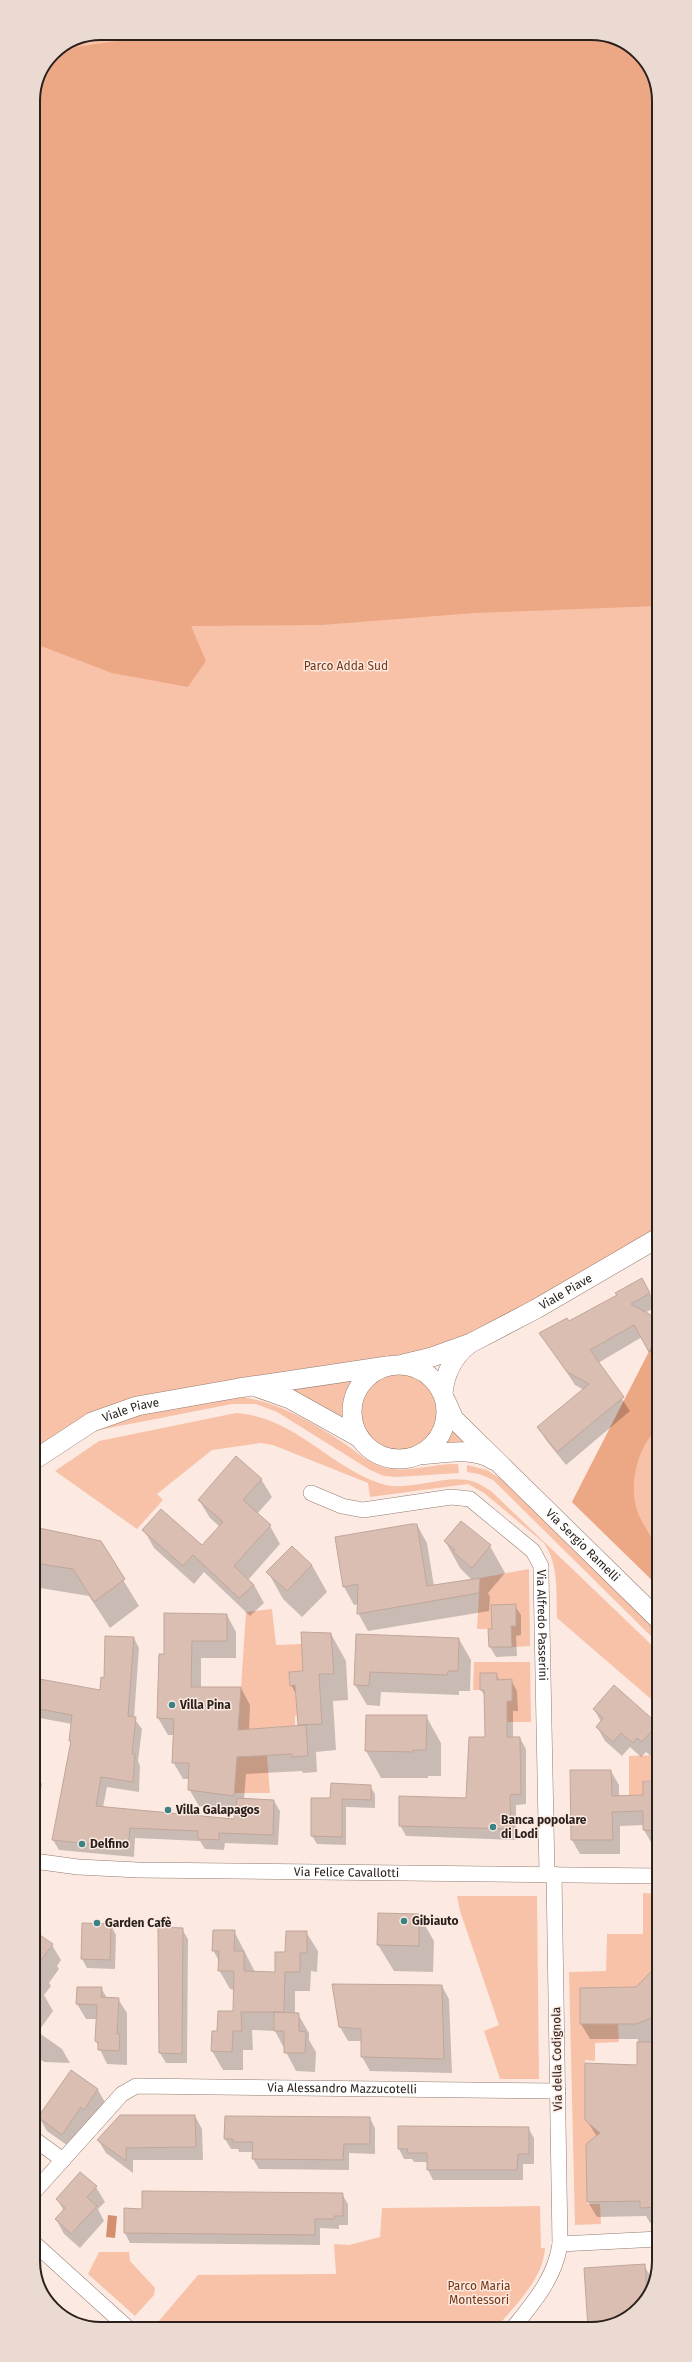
<svg xmlns="http://www.w3.org/2000/svg" width="692" height="2362" viewBox="0 0 692 2362" font-family="'Fira Sans',sans-serif">
<rect width="100%" height="100%" fill="#fceae2"/>
<path fill="#f8c2a8" d="M595,33L636,50L658,88V1231L470,1337L405,1356L154,1396L34,1452L33,101C40,66 46,58 75,38Z
M658,1334L659,1587L572,1502Z
M360 1412a39 39 0 1 1 78 0a39 39 0 1 1-78 0Z
M360,1376L348,1399L349,1427L276,1386Z
M242,1397C280,1403 310,1421 342,1442C356,1451 369,1464 386,1468C409,1473 435,1463 458,1464L459,1473L397,1477L384,1476L370,1470L277,1412L256,1404H232L99,1430L135,1414Z
M236,1413C295,1417 327,1465 379,1483C408,1494 446,1472 475,1482C481,1484 486,1489 491,1491L659,1652V1706L557,1618C556,1593 559,1565 544,1543L484,1493L468,1484L370,1497L368,1483L273,1445L261,1443L212,1450L157,1494L163,1500L137,1529L55,1471L99,1441Z
M454,1423L470,1435L462,1449H439L447,1439Z
M467,1465L487,1470L509,1484L659,1631V1644L493,1480L479,1474L467,1472Z
M529,1569L530,1646L512,1647L511,1626H516V1605L492,1629H477L480,1578Z
M272,1609L276,1645L302,1644L303,1671L289,1672L290,1685H295L297,1715L295,1716V1726L253,1729L255,1756H267L270,1793H234L246,1612Z
M474,1662H530L531,1722H507V1701L512,1700V1679L497,1680V1673H481L480,1690H473Z
M659,1755V1781L643,1780V1795H629V1756Z
M643,1893L659,1894L658,1965L636,1987L580,1988L581,2024H618L619,2042L595,2043V2061L585,2060V2120L606,2132L586,2144L587,2204H600L601,2224L575,2225L569,1972L606,1971L607,1934H643Z
M457,1896H537L539,2079H500L484,2031L499,2025L460,1911Z
M540,2206L541,2248H545C543,2280 515,2305 496,2328L152,2329L198,2275L336,2274L334,2244L349,2245L380,2237L382,2208Z
M99,2252H129L130,2261L155,2288L154,2295L135,2316L88,2274Z"/>
<path fill="#eca785" d="M595,33L636,50L658,88V606L475,613L321,625L191,626L206,661L188,687L112,673L33,643V101L56,54L76,47L143,37Z
M658,1334V1429C637,1445 628,1488 638,1513C643,1526 653,1538 658,1550C662,1559 659,1577 659,1587L572,1502Z"/>
<path fill="#d38f6e" d="M108,2215L117,2216L115,2238L106,2237Z"/>
<path fill="#0003" d="M642,1279L657,1306L645,1313L658,1320V1361L657,1363L642,1337L598,1363L630,1411L566,1465L546,1440L538,1427L584,1390L575,1385L541,1333L569,1322L618,1295Z
M261,1479L272,1497L257,1514L270,1526L280,1544L248,1580L254,1585L264,1603L250,1616L204,1572L194,1584L154,1548L144,1530L202,1547L220,1527L210,1518L199,1500Z
M417,1525L427,1543L434,1586L472,1580L460,1568L445,1541L490,1546L505,1573L488,1593L490,1597L489,1611L368,1631L358,1613V1604L354,1605L344,1587Z
M34,1528L100,1542L139,1606L110,1628L89,1596L34,1587Z
M312,1565L327,1592L302,1617L283,1599L268,1572Z
M515,1606L521,1615V1635L516,1636L517,1656L496,1657L490,1647L493,1630Z
M227,1615L236,1632V1658H201V1688H241L250,1705L249,1730L300,1727L297,1696L291,1685L305,1672L331,1634L346,1661L348,1700L333,1701L336,1750L316,1752L317,1772L303,1773L302,1771L246,1774L244,1800L274,1801L280,1811L278,1845L225,1843L224,1850L205,1849L200,1841L135,1838L134,1857L59,1850L53,1840L69,1759L72,1724L34,1717V1679L101,1691L105,1679L134,1638L139,1648L134,1718L142,1729L138,1761L140,1766L139,1792L107,1787L103,1807L235,1820L236,1812L199,1806L189,1789V1779H183L173,1762L174,1735H168L158,1718L165,1656Z
M357,1635L459,1639L471,1660L470,1691H459V1695L381,1692L380,1706L367,1705L355,1685Z
M496,1674L500,1681L511,1680L517,1691L518,1711H513V1738H520L526,1749V1804L516,1805V1840L406,1836L400,1825L466,1799L486,1738L485,1696L481,1690Z
M594,1709L657,1724L659,1747L651,1756L646,1752L641,1757L630,1747L622,1756L605,1741L597,1727L601,1722Z
M367,1716H426L441,1743V1776H428V1778H381L366,1751Z
M34,1771L42,1784L34,1826Z
M571,1771H611L619,1785V1796H644L659,1782V1845L652,1844L644,1830V1825L620,1826V1854H580L572,1840Z
M370,1786L375,1794V1808L346,1807V1845L317,1844L312,1836V1799H331Z
M658,1913H659V1954Z
M419,1915L434,1941L433,1972L394,1971L378,1945Z
M111,1925L116,1935L115,1969L87,1968L82,1959Z
M159,1928L182,1929L188,1939L187,2063H166L160,2053Z
M234,1931L255,1972L276,1973L286,1953L306,1932L318,1951L317,1972L311,1971L310,1991H295V2014H298L309,2033V2040L316,2052L315,2072L296,2071L275,2031L252,2030L253,2050H243V2070H223L212,2051L218,2032L234,2012L235,1990L230,1989L219,1970V1961L213,1950Z
M36,1934L52,1945L61,1960L57,1966L59,1969L49,1983L51,1986L44,1995L53,2011L38,2032L62,2049L70,2063L44,2062L34,2055V1937Z
M659,1966V2223H650L646,2216L597,2217L588,2202L597,2137L586,2119L638,2066V2039H590L581,2024L636,1988Z
M333,1985L442,1986L449,1999L452,2073L370,2071L362,2057V2041H348L340,2027Z
M101,1988L107,1998L118,1999L127,2013V2065L107,2064L96,2041L97,2019H86L77,2004Z
M71,2071L98,2090L106,2104L71,2148L47,2131L39,2117Z
M195,2116L202,2129L203,2160H133V2173L106,2153L98,2140Z
M370,2118L375,2128V2154L349,2153V2170L259,2169L253,2159L254,2152H239L238,2149H231L225,2139Z
M399,2127L528,2128L534,2138V2164H523V2180H433L428,2170V2162H414L412,2159H404L399,2149Z
M80,2173L96,2187L105,2202L98,2209L104,2221L80,2248L64,2234L56,2219L64,2211L57,2199Z
M342,2194L348,2204V2225H339V2229L320,2228V2245L130,2243L125,2233L143,2210Z
M644,2265L652,2279L642,2306L604,2328Z
M38,2281L44,2286L49,2294L47,2296Z"/>
<path fill="#d9beb1" stroke="#c1a69a" d="M642,1278L650,1293L631,1304L658,1319V1334L649,1352L634,1325L590,1350L624,1397L557,1452L537,1427L589,1384L567,1372L539,1333L567,1318L569,1321L617,1295L615,1293Z
M236,1456L262,1479L243,1500L271,1525L234,1566L254,1585L239,1598L193,1555L183,1566L142,1530L161,1509L202,1545L223,1522L198,1500Z
M461,1521L491,1545L472,1568L453,1552L455,1550L444,1541Z
M411,1524H417L427,1586L480,1578L479,1593L357,1614L358,1584L343,1587L335,1537Z
M34,1527L101,1541L125,1579L94,1602L73,1569L34,1563Z
M292,1546L312,1565L287,1591L266,1572Z
M516,1604V1626H511L512,1647H489L488,1629H492L491,1605Z
M164,1613L227,1614V1641H192L191,1687H241L238,1730L306,1725L308,1756L292,1757V1754L237,1757L234,1796L188,1790L189,1763H172L174,1719L157,1718L159,1654H164Z
M301,1632L331,1633L334,1674H319L322,1724L298,1725L295,1685L290,1686L289,1672L303,1671Z
M356,1634L459,1638L458,1671H448L447,1675L370,1672L369,1686L354,1685Z
M105,1636L134,1637L128,1716L136,1717L132,1754H135L133,1782L101,1777L96,1806L234,1819L237,1798L274,1800L273,1835L219,1833V1840L198,1839V1831L130,1828L128,1848L52,1840L71,1741H69L72,1715L34,1708V1678L100,1690L101,1677L104,1678Z
M480,1673H497V1680L512,1679V1701H507V1737H520L521,1794L510,1795L511,1829L399,1826V1796L466,1798L469,1737H485L484,1690H480Z
M614,1685L658,1724L642,1742L637,1738L633,1743L621,1733L613,1742L596,1727L603,1718L593,1709Z
M366,1715H427L426,1750H413V1752L365,1751Z
M570,1770H611L612,1796L643,1795V1781H659V1831L643,1830V1811L612,1812L613,1840H571Z
M331,1783L371,1785V1800L342,1799V1837L311,1836V1798H330Z
M378,1913L419,1914V1946L377,1945Z
M82,1923L111,1924L110,1960L81,1959Z
M158,1927L183,1928L182,2054L159,2053Z
M213,1930H235L234,1951H244V1971L275,1972V1952H285L286,1931H307V1953H300V1972H285L284,2012H241L242,2031H233L232,2052L211,2051L212,2031H217L218,2011H233L234,1971H218L219,1951H212Z
M34,1931L53,1944L34,1970Z
M659,1964V2015L636,2024H580V1988L636,1987Z
M332,1984L442,1985L444,2059L361,2057V2029L339,2027Z
M77,1987H102L101,1997L119,1998L117,2034H120L119,2051L98,2050V2042L95,2041L97,2005L76,2004Z
M274,2012L299,2013V2031L306,2032L305,2053H284V2031H274Z
M637,2042H653L656,2207L640,2208V2201L587,2202L586,2144L600,2133L585,2120V2063L637,2065Z
M71,2070L98,2089L84,2110L81,2107L62,2135L38,2117Z
M120,2115H195L196,2147L126,2148V2161L97,2140Z
M225,2116L370,2117V2144H344L343,2160L252,2159L253,2142H233V2139H224Z
M398,2126L529,2127V2154H518L517,2170H427V2153H407L408,2149H398Z
M80,2172L97,2186L87,2197L97,2206L71,2234L55,2219L65,2208L56,2199Z
M142,2191L343,2193V2216H334V2219H315V2235L124,2233V2208L142,2209Z
M645,2264L647,2294L642,2306L604,2328H588L584,2268Z"/>
<g fill="none" stroke-linecap="round" stroke-linejoin="round">
<defs>
<g id="minor">
<path id="s1" d="M311,1493L342,1506L363,1510L451,1497L470,1499L533,1551L541,1566V1574L547,1874"/>
<path id="s2" d="M34,1861L78,1867L138,1870L659,1876"/>
<path d="M34,2139L63,2160"/>
<path id="s3" d="M34,2192L122,2094L136,2086L558,2091"/>
<path d="M34,2243L129,2329"/>
<path d="M560,2244L659,2239"/>
<path d="M513,2328C534,2302 555,2278 560,2244L554,1874"/>
</g>
<g id="tertiary">
<path id="s4" d="M403,1364L432,1357L471,1343L536,1309L658,1238"/>
<circle cx="399" cy="1412" r="47"/>
<path d="M256,1387L290,1399L360,1438"/>
<path d="M443,1393C445,1373 453,1357 468,1345"/>
<path id="s5" d="M446,1401L454,1419L659,1620"/>
<path d="M418,1455C442,1454 473,1446 493,1460"/>
<path id="s6" d="M34,1460L92,1422L137,1406L239,1388L387,1366"/>
</g>
</defs>
<use href="#minor" stroke="#957b6f" stroke-width="16"/>
<use href="#tertiary" stroke="#957b6f" stroke-width="20"/>
<use href="#minor" stroke="#fff" stroke-width="15"/>
<use href="#tertiary" stroke="#fff" stroke-width="19"/>
</g>
<g fill="#3a8283" stroke="#fceae2" stroke-width="1.5">
<circle cx="172" cy="1705" r="4"/>
<circle cx="168" cy="1810" r="4"/>
<circle cx="493" cy="1827" r="4"/>
<circle cx="82" cy="1844" r="4"/>
<circle cx="404" cy="1921" r="4"/>
<circle cx="97" cy="1923" r="4"/>
</g>
<g text-anchor="middle" dominant-baseline="central" stroke-width="3" stroke-linejoin="round" paint-order="stroke">
<g font-size="12" fill="#753613" stroke="#fceae2">
<text x="346" y="666">Parco Adda Sud</text>
<text x="479" y="2286">Parco Maria<tspan x="479" dy="14">Montessori</tspan></text>
</g>
<g font-size="12" fill="#2b211c" stroke="#fceae2">
<text stroke="none"><textPath href="#s4" startOffset="179">Viale Piave</textPath></text>
<text stroke="none"><textPath href="#s6" startOffset="110">Viale Piave</textPath></text>
<text stroke="none"><textPath href="#s5" startOffset="200">Via Sergio Ramelli</textPath></text>
<text stroke="none"><textPath href="#s1" startOffset="321">Via Alfredo Passerini</textPath></text>
<text stroke="none"><textPath href="#s2" startOffset="313">Via Felice Cavallotti</textPath></text>
<text transform="translate(557 2059) rotate(-91)">Via della Codignola</text>
<text stroke="none"><textPath href="#s3" startOffset="354">Via Alessandro Mazzucotelli</textPath></text>
</g>
<g font-size="12" font-weight="bold" fill="#2b211c" stroke="#fceae2" text-anchor="start">
<text x="180" y="1705">Villa Pina</text>
<text x="176" y="1810">Villa Galapagos</text>
<text x="501" y="1820">Banca popolare<tspan x="501" dy="14">di Lodi</tspan></text>
<text x="90" y="1844">Delfino</text>
<text x="412" y="1921">Gibiauto</text>
<text x="105" y="1923">Garden Cafè</text>
</g>
</g>
<path d="M0 0H692V2362H0ZM101 40H591A61 61 0 0 1 652 101V2261A61 61 0 0 1 591 2322H101A61 61 0 0 1 40 2261V101A61 61 0 0 1 101 40Z" fill="#ebdad2" fill-rule="evenodd"/>
<path fill="none" stroke="#2b211c" stroke-width="2" d="M101 40H591A61 61 0 0 1 652 101V2261A61 61 0 0 1 591 2322H101A61 61 0 0 1 40 2261V101A61 61 0 0 1 101 40Z"/>
</svg>
